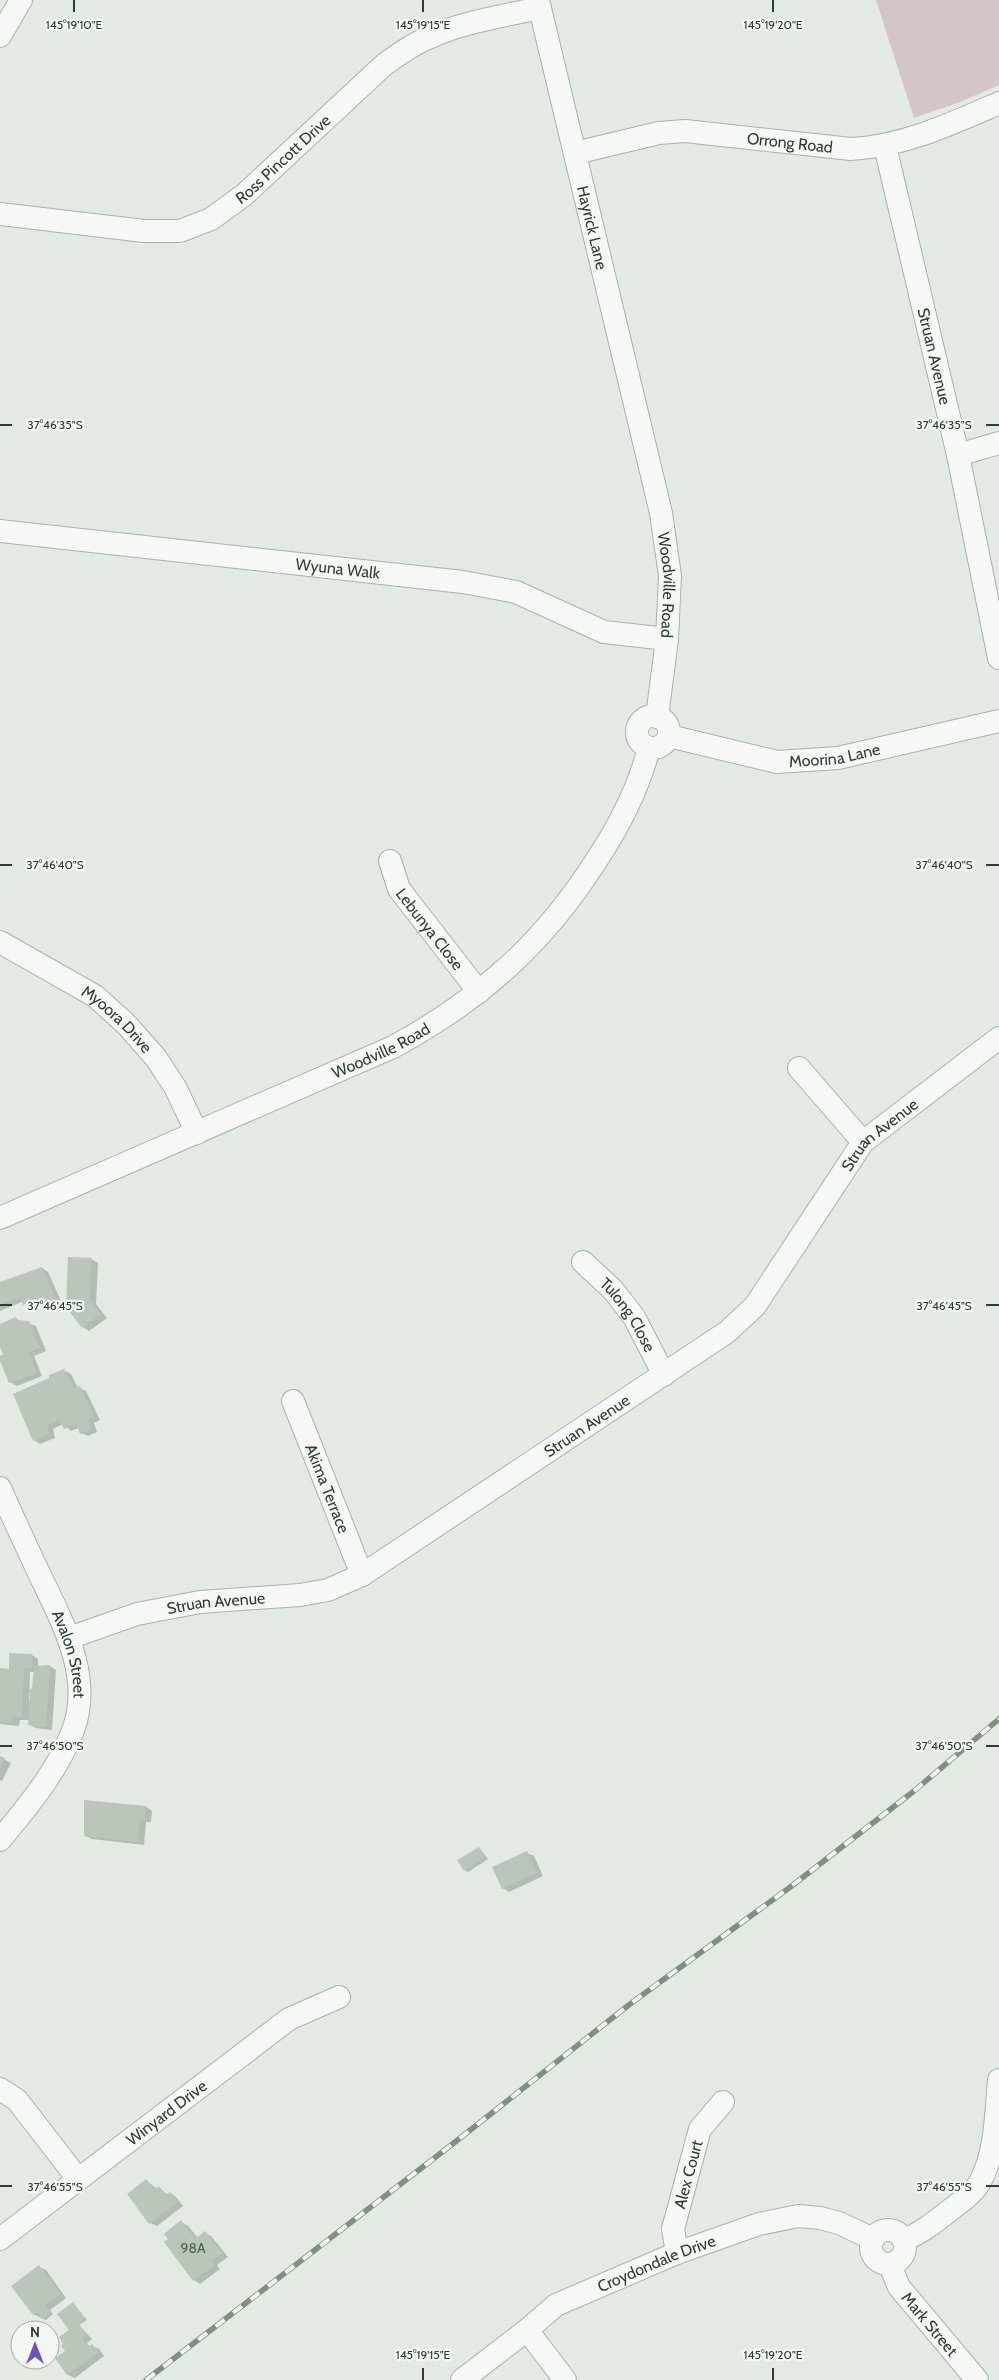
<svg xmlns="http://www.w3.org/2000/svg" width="999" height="2380" viewBox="0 0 999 2380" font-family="Cabin,sans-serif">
<rect width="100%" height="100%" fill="#e2eae2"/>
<path fill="#d3c6c4" d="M876,0H999V85L960,102L914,118Z"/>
<path fill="#0003" fill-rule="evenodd" d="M91,1259L98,1263L96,1304L107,1318L89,1331L83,1327Z
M42,1268L48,1272L61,1301L47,1307L41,1303L31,1307L24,1301L0,1311V1283Z
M16,1319L36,1326L46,1351L34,1356L42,1376L17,1386L10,1382L0,1357L5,1355L0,1345V1326Z
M64,1370L71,1374L78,1388L86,1391L100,1420L94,1423L97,1432L88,1436L81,1433L79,1428L71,1431L63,1424L53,1429L55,1438L40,1444L34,1440L50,1379Z
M32,1655L38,1659V1667L50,1666L56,1670L52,1730L36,1728L30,1725V1720H20L19,1726L0,1724V1670H10ZM30,1672H35L31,1702H29Z
M0,1757L11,1763L2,1781L0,1780Z
M146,1807L152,1811L151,1822H146L144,1845L92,1839L86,1836Z
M479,1848L488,1859L468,1872L465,1870Z
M527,1853L534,1856L543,1876L509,1892L503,1888Z
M146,2180L157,2189L159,2188L168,2195L170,2193L176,2197L183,2206L157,2226L150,2223Z
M181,2222L188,2226L198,2238L205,2233L211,2236L228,2257L217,2265L220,2269L200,2284L194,2280L169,2239Z
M40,2267L46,2270L66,2298L50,2310L53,2314L46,2320L33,2314Z
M73,2304L87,2320L79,2325L92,2339L87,2343L90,2347L92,2346L99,2349L104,2356L75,2378L68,2375L56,2359L66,2351Z"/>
<path fill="#bac6ba" d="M68,1257L92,1258L90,1300L101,1314L82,1328L66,1307Z
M42,1267L55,1298L40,1304L38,1299L23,1305L21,1297L0,1305V1282Z
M16,1317L17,1320L29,1321L40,1348L29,1352L36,1373L9,1383L0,1361V1356L3,1354L0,1347V1324Z
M64,1369L74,1388L80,1386L94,1416L88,1419L91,1429L80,1434L76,1424L64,1429L59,1420L47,1426L49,1434L33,1441L13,1394L49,1378V1375Z
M9,1653L32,1654V1668L24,1669L22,1717H13V1723L0,1722V1668L9,1669Z
M50,1665L46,1727L28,1725L30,1694L28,1691L32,1688L34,1666Z
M0,1756L5,1758L0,1768Z
M84,1800L146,1806L145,1820L140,1819L138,1842L84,1836Z
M479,1847L486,1857L464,1871L457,1860Z
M527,1851L537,1873L502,1889L492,1867Z
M146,2179L154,2190L159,2186L166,2195L170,2192L178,2202L149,2224L127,2194Z
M181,2220L195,2239L205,2231L222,2253L212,2261L215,2265L193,2281L164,2242L168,2239L164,2234Z
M39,2265L61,2294L45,2305L51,2312L42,2319L37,2312L33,2315L11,2286Z
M73,2302L85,2318L78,2323L87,2335L82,2339L88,2347L92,2344L99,2352L67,2375L55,2358L65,2351L61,2346L63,2344L59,2337L69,2330L57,2314Z"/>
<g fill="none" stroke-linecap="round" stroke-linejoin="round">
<defs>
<g id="street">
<path id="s1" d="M538,0L661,513L670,576L667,639L657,717"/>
<path d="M0,36L21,0"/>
<path id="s2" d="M885,146L958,455L999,658"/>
<path id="s3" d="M575,153L659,133L685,131L851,149C904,146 951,124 999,103"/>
<path id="s4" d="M0,214L144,231H180L211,219L244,195L385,64C399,54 413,44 428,38C463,22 503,16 540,8"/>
<path d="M958,455L999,443"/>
<path id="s5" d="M0,531L463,582L516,592L604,632L667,639"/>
<circle cx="653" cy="732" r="16"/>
<path id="s6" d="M669,736L777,762L838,758L999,721"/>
<path id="s7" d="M390,861L399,889L479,992"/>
<path id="s8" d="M0,942L95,996L127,1025L156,1058L175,1087L197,1133"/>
<path d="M799,1068L863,1142"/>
<path id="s9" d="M0,1218L393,1047C480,1000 543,944 596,861C620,825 638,790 649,748"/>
<path id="s10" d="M583,1262L613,1290L634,1317L664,1375"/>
<path id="s11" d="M293,1401L362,1575"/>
<path id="s12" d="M0,1488C12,1516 25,1543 38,1571C60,1618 94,1676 73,1730C58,1771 27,1807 0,1840"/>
<path id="s13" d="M69,1638L137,1614L200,1602L300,1595L328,1590L362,1575L727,1332L755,1306L863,1142L999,1038"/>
<path d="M0,2089L17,2100L78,2179"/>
<circle cx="888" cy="2247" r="17"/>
<path id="s14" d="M0,2239L289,2019L339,1997"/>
<path d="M904,2240C921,2233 935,2222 949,2211C960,2202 973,2194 980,2182C996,2153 996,2113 999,2080"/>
<path id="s15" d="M677,2253L673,2229L700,2129L723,2102"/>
<path id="s16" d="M890,2265L899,2287L977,2380"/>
<path d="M527,2330L565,2380"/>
<path id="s17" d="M462,2380L527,2330L556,2305L677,2253L759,2224L798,2216L820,2218L839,2223L873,2239"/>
</g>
</defs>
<use href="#street" stroke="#a7b4a8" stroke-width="24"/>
<use href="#street" stroke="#f5f8f5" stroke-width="22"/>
<defs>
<path id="rail" d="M146,2380L450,2146L630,2004L789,1888L914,1791L999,1719"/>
</defs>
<use href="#rail" stroke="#7d927d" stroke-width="5.5"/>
<use href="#rail" stroke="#f2f7f2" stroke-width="4" stroke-dasharray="11" stroke-linecap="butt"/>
</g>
<path fill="none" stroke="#2b402c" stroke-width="2" d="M74,0V12M423,0V12M773,0V12M0,425H12M986,425H999M0,865H12M986,865H999M0,1305H12M986,1305H999M0,1746H12M986,1746H999M0,2186H12M986,2186H999M423,2368V2380M773,2368V2380"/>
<g text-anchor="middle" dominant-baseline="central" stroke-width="4.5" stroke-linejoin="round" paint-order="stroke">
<g font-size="14" fill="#4f6250">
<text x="193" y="2248">98A</text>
</g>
<g font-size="16" fill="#2b402c" stroke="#f2f7f2">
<text stroke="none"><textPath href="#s3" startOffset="218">Orrong Road</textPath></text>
<text stroke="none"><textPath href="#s4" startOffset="308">Ross Pincott Drive</textPath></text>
<text stroke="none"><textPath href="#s1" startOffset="234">Hayrick Lane</textPath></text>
<text stroke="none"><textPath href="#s2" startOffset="216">Struan Avenue</textPath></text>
<text stroke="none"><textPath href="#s5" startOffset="340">Wyuna Walk</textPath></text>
<text stroke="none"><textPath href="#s1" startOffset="600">Woodville Road</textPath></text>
<text stroke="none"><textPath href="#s6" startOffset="169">Moorina Lane</textPath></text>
<text stroke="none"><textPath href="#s7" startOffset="80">Lebunya Close</textPath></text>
<text stroke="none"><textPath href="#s8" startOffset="141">Myoora Drive</textPath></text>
<text stroke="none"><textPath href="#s9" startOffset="416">Woodville Road</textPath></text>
<text stroke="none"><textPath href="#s13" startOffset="992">Struan Avenue</textPath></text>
<text stroke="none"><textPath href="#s10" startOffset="70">Tulong Close</textPath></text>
<text stroke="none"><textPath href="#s13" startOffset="572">Struan Avenue</textPath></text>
<text stroke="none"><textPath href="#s11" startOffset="94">Akima Terrace</textPath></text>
<text stroke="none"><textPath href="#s13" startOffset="152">Struan Avenue</textPath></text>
<text stroke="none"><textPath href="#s12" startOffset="181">Avalon Street</textPath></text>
<text stroke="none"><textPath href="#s14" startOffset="209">Winyard Drive</textPath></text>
<text stroke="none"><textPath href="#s15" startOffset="81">Alex Court</textPath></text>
<text stroke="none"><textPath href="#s17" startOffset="229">Croydondale Drive</textPath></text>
<text stroke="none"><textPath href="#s16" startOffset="72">Mark Street</textPath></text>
</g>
</g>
<g font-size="12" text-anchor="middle" fill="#2b402c" stroke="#f2f7f2" stroke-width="4.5" stroke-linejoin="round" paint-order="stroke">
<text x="74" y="29">145°19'10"E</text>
<text x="423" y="29">145°19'15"E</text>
<text x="773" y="29">145°19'20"E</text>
<text x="55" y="429">37°46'35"S</text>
<text x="944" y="429">37°46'35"S</text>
<text x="55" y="869">37°46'40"S</text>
<text x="944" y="869">37°46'40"S</text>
<text x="55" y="1310">37°46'45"S</text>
<text x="944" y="1310">37°46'45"S</text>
<text x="55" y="1750">37°46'50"S</text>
<text x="944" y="1750">37°46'50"S</text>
<text x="55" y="2191">37°46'55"S</text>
<text x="944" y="2191">37°46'55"S</text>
<text x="423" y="2359">145°19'15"E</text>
<text x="773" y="2359">145°19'20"E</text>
</g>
<g transform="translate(35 2345)"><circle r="24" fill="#f2f7f2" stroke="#a2aea3"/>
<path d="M0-4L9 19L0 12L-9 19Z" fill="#6f50c6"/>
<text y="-8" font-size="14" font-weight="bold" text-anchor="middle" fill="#2b402c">N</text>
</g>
</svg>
